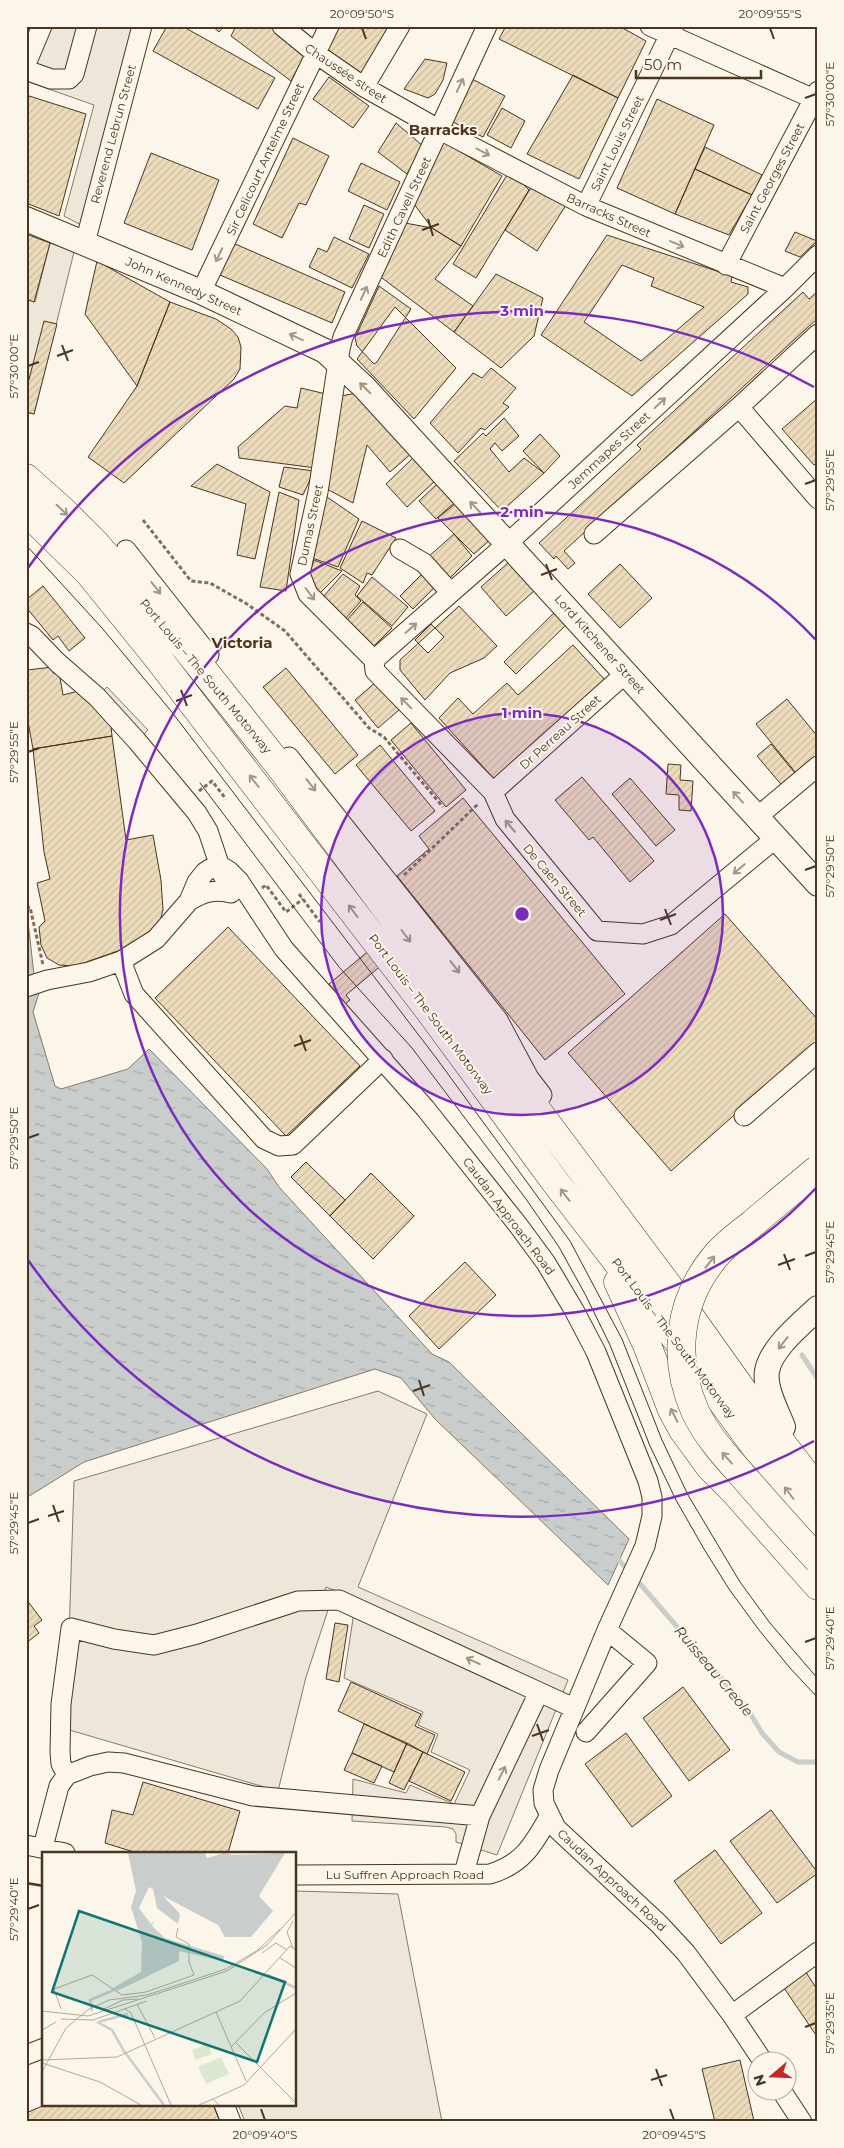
<svg xmlns="http://www.w3.org/2000/svg" width="844" height="2148" viewBox="0 0 844 2148" font-family="Montserrat,sans-serif">
<defs>
<pattern id="water-ripples" width="26" height="14" patternUnits="userSpaceOnUse" patternTransform="scale(1.25)"><rect width="26" height="14" fill="#c9cecd"/><path d="M2 4q2-2 4 0t4 0M15 11q2-2 4 0t4 0" fill="none" stroke="#a5a8a6"/></pattern>
<pattern id="building-hatch" width="6" height="6" patternUnits="userSpaceOnUse" patternTransform="scale(1.25)"><rect width="6" height="6" fill="#ecdcbc"/><path d="M-1 1l2-2M0 6l6-6M5 7l2-2" fill="none" stroke="#ccbda1"/></pattern>
</defs>
<rect width="100%" height="100%" fill="#fbf6e9"/>
<path fill="#ede7d9" stroke="#887966" d="M26,26H137L81,225L64,216L94,105L26,81Z
M50,243L74,252L34,414L26,412V299L35,302Z
M107,687L148,730L137,741L97,697Z
M378,1391L427,1414L358,1587L568,1680L497,1855L456,1842V1834L453,1829L446,1827L352,1821L353,1779L406,1793L410,1785L454,1804L470,1770L431,1752L438,1734L418,1725L423,1712L344,1678L356,1599L326,1587L321,1602L329,1607L306,1677L278,1791L66,1729L74,1481Z
M295,1891L398,1894L442,2122H245L238,2104H295Z"/>
<path fill="url(#water-ripples)" stroke="#887966" d="M26,903L34,975L39,993L33,1012L55,1086L61,1089L128,1069L149,1049L267,1169L279,1187L432,1354L449,1362L629,1539L608,1585L435,1419L401,1378L375,1369L84,1462L26,1498Z"/>
<g fill="none" stroke-linecap="round" stroke-linejoin="round">
<path stroke="#c9cecd" stroke-width="5" d="M802,1355L818,1379
M620,1561L629,1572
M635,1578L747,1708L762,1733L779,1752L798,1762H818"/>
</g>
<path fill="url(#building-hatch)" stroke="#4a3520" fill-rule="evenodd" d="M167,26H182L275,78L258,109L153,51Z
M212,26H224L219,32Z
M236,26H269L305,55L291,81L231,36Z
M340,26H393L360,75L327,49Z
M506,26H619L646,41L618,98L499,39Z
M425,59L447,63L443,80L435,94L428,98L404,89Z
M573,75L618,98L579,179L527,154Z
M329,77L369,106L353,128L313,99Z
M472,79L505,96L483,137L451,121Z
M26,95L86,114L59,216L26,203Z
M657,99L714,125L675,214L617,188Z
M502,108L525,121L511,148L487,135Z
M396,123L423,146L407,174L378,152Z
M293,138L329,156L306,205L299,203L282,238L253,224Z
M440,140L502,176L461,246L432,228L414,204Z
M705,147L762,175L752,195L695,169Z
M151,153L219,180L192,250L124,223Z
M361,163L400,182L387,210L348,191Z
M695,169L752,195L729,235L675,214Z
M510,170L529,190L476,278L453,264Z
M535,181L568,202L537,251L505,230Z
M364,205L384,214L369,248L349,239Z
M405,223L432,228L461,246L435,279L473,306L454,332L378,275Z
M795,232L817,241L800,257L785,251Z
M26,234L50,243L34,302L26,299Z
M607,235L732,276L731,282L748,287V294L632,396L541,335ZM622,265L654,278L651,286L704,307L641,361L584,322Z
M334,237L369,254L352,288L309,267L318,248L327,252Z
M233,243L345,292L332,323L220,275Z
M97,261L170,302L137,386L85,314Z
M496,274L543,298L534,336L501,368L454,332Z
M379,286L411,309L377,362L374,364L357,346L355,338Z
M818,291V318L564,551L575,563L568,569L556,556L554,559L539,543L641,449L637,445L803,292L809,299Z
M170,302L216,319L231,329L238,337L241,347L240,369L234,379L124,483L88,457L137,386Z
M395,307L456,368L414,419L357,359Z
M44,321L57,324L34,414L26,412V391Z
M491,368L516,388L503,403L509,407L485,430L481,428L458,453L430,423L473,373L482,378Z
M301,388L330,395L316,468L239,458L238,447L285,406L297,408Z
M358,393L412,453L390,472L367,445L353,503L327,489L340,396Z
M818,398V462L814,465L782,429Z
M504,418L519,436L502,451L495,443L490,449L509,472L524,458L544,473L502,511L454,461L483,433L486,436Z
M540,434L560,456L544,473L523,451Z
M413,458L435,481L407,507L386,484Z
M217,464L270,492L255,559L237,555L246,504L191,486Z
M284,467L314,471L303,495L279,487Z
M438,483L455,502L436,519L419,501Z
M279,492L299,500L286,591L260,587Z
M327,497L359,519L338,567L309,557Z
M456,503L490,540L474,554L438,518Z
M362,521L396,538L372,575L367,573L363,583L340,568Z
M454,534L472,556L447,581L427,558Z
M314,560L342,571L320,593L312,581L310,572Z
M509,562L534,591L506,616L481,587Z
M620,564L652,598L620,628L588,594Z
M424,572L437,585L413,609L400,596Z
M343,574L360,586L355,595L361,601L345,619L323,597Z
M372,577L408,607L392,626L357,596Z
M43,586L85,638L69,651L58,636L53,640L26,607V600Z
M363,602L392,628L374,646L345,622Z
M459,606L497,646L484,658L450,673L425,700L400,670V660Z
M558,609L570,621L516,674L504,662Z
M431,624L444,637L428,653L415,640Z
M573,645L605,680L495,780L439,718L458,698L473,714L507,683L518,695Z
M53,667V673L59,672L63,695L82,690L110,716L112,736L33,749L26,711V677H28L27,670Z
M286,668L358,755L335,774L263,687Z
M376,682L399,710L378,728L355,700Z
M787,699L818,737V755L796,773L756,724Z
M411,723L466,790L446,807L391,740Z
M112,736L126,840L153,835L161,880L163,910L159,925L138,944L75,966L59,965L47,958L41,945L39,927L45,921L37,883L50,879L44,852L33,749Z
M771,744L799,778L785,789L757,756Z
M380,745L435,811L411,831L356,765Z
M668,764L681,765L680,780L693,781L691,811L679,810V795L666,794Z
M582,777L654,861L630,882L593,837L589,840L555,800Z
M630,778L675,830L656,846L612,794Z
M463,798L625,994L545,1060L397,876L429,849L419,836Z
M421,907L433,922L346,995L350,1000L345,1004L329,984Z
M725,914L818,1020V1041L671,1171L568,1053Z
M228,927L360,1066L286,1136L155,998Z
M306,1162L345,1200L330,1216L291,1177Z
M371,1173L414,1216L373,1259L330,1216Z
M465,1262L496,1295L439,1349L409,1316Z
M26,1599L42,1620L34,1626L39,1633L26,1643Z
M335,1623L348,1625L339,1682L326,1679Z
M351,1682L421,1714L415,1726L435,1735L427,1754L338,1711Z
M683,1687L730,1750L689,1781L643,1718Z
M364,1724L407,1743L394,1772L352,1753Z
M626,1733L672,1796L632,1827L585,1764Z
M407,1743L423,1752L404,1790L389,1783Z
M423,1752L465,1772L451,1801L409,1781Z
M352,1753L382,1766L374,1783L344,1770Z
M143,1782L240,1811L228,1853H137L105,1843L112,1810L133,1815Z
M771,1810L818,1873L777,1903L730,1841Z
M715,1850L762,1913L721,1944L674,1881Z
M804,1969L818,1991V2038L782,1985Z
M740,2060L754,2121L715,2122L702,2069Z
M47,2104H213L220,2122H26V2113Z"/>
<g fill="none" stroke-linecap="round" stroke-linejoin="round">
<defs>
<path id="minor" d="M282,26L315,53L364,87L440,130L586,206L785,288
M650,26L814,99
M26,64L42,26
M26,70L51,79H69L74,74L87,26
M364,87L400,26
M586,206L674,26
M85,243L142,26
M726,265L818,91
M201,292L329,26
M739,407L818,499
M594,534L739,407L818,334
M400,549L424,563L451,593
M126,550L209,655
M26,633L32,636L57,662L97,697L137,741L197,813L208,831L223,876
M374,660L308,594L300,574L318,492L340,349L343,337L487,26
M374,660L508,543L785,288L818,255
M374,660L375,671L493,792L505,819L597,931L643,934L671,925L776,838
M289,757L498,1020L529,1078L542,1095
M493,792L626,673
M756,818L818,766
M218,864L229,871L239,881L284,949L425,1108L518,1225L546,1263L574,1310L596,1352L648,1481L652,1497V1516L645,1546L607,1630L549,1770L543,1790L544,1803L556,1828L659,1924L686,1953L732,2015L762,2060
M189,901C203,892 214,889 231,893
M121,961L134,994L264,1139L279,1146L293,1145L383,1059
M26,987L47,980L89,972L121,961L156,939L189,901L197,882L205,872L218,864
M744,1116L818,1052
M539,1692L574,1708
M586,1732L647,1663L607,1630
M67,1775L61,1764L60,1752L61,1704L71,1628L114,1639L154,1645L197,1634L298,1601L339,1600L539,1692L480,1816L464,1873
M26,1845L65,1853
M43,1847L59,1786L67,1775L90,1766L108,1762L124,1763L253,1796L480,1816
M295,1875L490,1874C523,1864 533,1845 549,1817
M732,2015L818,1952
M26,2055L44,2048
M781,2090L802,2122
M224,2104L231,2122"/>
<path id="major" d="M26,219L201,292L325,351L364,387L818,884
M783,1427C777,1411 764,1388 767,1371C771,1348 801,1324 818,1308"/>
<path id="highway" d="M26,478L63,511L95,543L185,647L279,765L669,1287L760,1415L818,1490
M26,511L89,573L157,657L428,1009L556,1183L662,1320L818,1532
M618,1282L647,1345L672,1410L683,1430L710,1467L734,1491L818,1586"/>
</defs>
<use href="#minor" stroke="#4a3520" stroke-width="21"/>
<use href="#major" stroke="#4a3520" stroke-width="26"/>
<use href="#highway" stroke="#4a3520" stroke-width="29"/>
<path stroke="#7f6f5c" stroke-width="3" stroke-dasharray="4 2.5" stroke-linecap="butt" d="M143,520L191,581L210,583L247,604L285,631L369,728L384,737L443,807
M199,791L212,781L226,799
M404,875L479,803
M262,888L266,885L286,912L303,899
M299,894L320,922
M26,908L30,907L43,965"/>
<use href="#minor" stroke="#fbf6e9" stroke-width="19"/>
<use href="#major" stroke="#fbf6e9" stroke-width="24"/>
<use href="#highway" stroke="#fbf6e9" stroke-width="28"/>
<path stroke="#4a3520" stroke-width="1" d="M26,545L102,628L171,711L437,1059L570,1241L622,1339L662,1440L688,1495L740,1582L770,1623L818,1679
M200,783L339,967L412,1048L526,1199L559,1247L585,1294L610,1345L650,1446L676,1500L704,1549L729,1589L759,1630L790,1668L818,1698"/>
<defs>
<path id="highway-bridge" d="M818,1169C795,1188 773,1206 751,1225C738,1235 724,1245 714,1258C678,1302 672,1359 695,1411C708,1439 730,1461 750,1484C772,1509 795,1535 818,1560"/>
</defs>
<use href="#highway-bridge" stroke="#4a3520" stroke-width="29" stroke-linecap="butt"/>
<use href="#highway-bridge" stroke="#fbf6e9" stroke-width="28"/>
<path stroke="#4a3520" stroke-width="2.5" d="M26,1883L44,1886"/>
</g>
<defs><path id="oneway-shaft" d="M-6 0H5M1.5-3L5.5 0L1.5 3" fill="none" stroke-width="1.6" stroke-linecap="round" stroke-linejoin="round" transform="scale(1.25)"/></defs>
<g stroke="#a29684">
<use href="#oneway-shaft" transform="translate(460 85) rotate(-65)"/>
<use href="#oneway-shaft" transform="translate(483 152) rotate(28)"/>
<use href="#oneway-shaft" transform="translate(677 244) rotate(23)"/>
<use href="#oneway-shaft" transform="translate(219 255) rotate(115)"/>
<use href="#oneway-shaft" transform="translate(364 293) rotate(-65)"/>
<use href="#oneway-shaft" transform="translate(296 337) rotate(-155)"/>
<use href="#oneway-shaft" transform="translate(365 388) rotate(-135)"/>
<use href="#oneway-shaft" transform="translate(660 403) rotate(-43)"/>
<use href="#oneway-shaft" transform="translate(475 507) rotate(-133)"/>
<use href="#oneway-shaft" transform="translate(62 510) rotate(44)"/>
<use href="#oneway-shaft" transform="translate(156 588) rotate(52)"/>
<use href="#oneway-shaft" transform="translate(310 594) rotate(53)"/>
<use href="#oneway-shaft" transform="translate(411 628) rotate(-41)"/>
<use href="#oneway-shaft" transform="translate(406 703) rotate(-135)"/>
<use href="#oneway-shaft" transform="translate(254 781) rotate(-128)"/>
<use href="#oneway-shaft" transform="translate(311 785) rotate(52)"/>
<use href="#oneway-shaft" transform="translate(738 797) rotate(-132)"/>
<use href="#oneway-shaft" transform="translate(510 826) rotate(-130)"/>
<use href="#oneway-shaft" transform="translate(739 869) rotate(140)"/>
<use href="#oneway-shaft" transform="translate(353 911) rotate(-127)"/>
<use href="#oneway-shaft" transform="translate(406 936) rotate(53)"/>
<use href="#oneway-shaft" transform="translate(455 967) rotate(52)"/>
<use href="#oneway-shaft" transform="translate(565 1195) rotate(-128)"/>
<use href="#oneway-shaft" transform="translate(710 1262) rotate(-52)"/>
<use href="#oneway-shaft" transform="translate(783 1343) rotate(128)"/>
<use href="#oneway-shaft" transform="translate(674 1415) rotate(-117)"/>
<use href="#oneway-shaft" transform="translate(727 1458) rotate(-132)"/>
<use href="#oneway-shaft" transform="translate(789 1493) rotate(-127)"/>
<use href="#oneway-shaft" transform="translate(473 1661) rotate(-155)"/>
<use href="#oneway-shaft" transform="translate(502 1773) rotate(-63)"/>
</g>
<path fill="none" stroke="#4a3520" stroke-width="2" d="M362,28L366,39M770,28L774,39M805,98L816,94M428,219L433,236M422,230L439,224M62,345L68,361M57,356L73,350M28,366L39,362M805,484L816,480M546,564L552,580M541,575L557,569M181,690L187,706M176,701L192,695M28,752L39,748M805,870L816,866M665,909L671,925M660,920L676,914M300,1035L306,1051M294,1046L311,1040M28,1138L39,1134M784,1254L790,1270M805,1256L816,1252M778,1265L795,1259M419,1380L424,1396M413,1391L430,1385M53,1505L59,1522M48,1516L64,1511M28,1523L39,1519M805,1642L816,1638M537,1724L543,1741M532,1736L549,1730M28,1909L39,1905M805,2027L816,2023M656,2069L662,2086M651,2080L667,2075M261,2109L265,2120M670,2109L674,2120"/>
<circle cx="522" cy="914" r="201" fill="#7b2cbf" fill-opacity=".12"/>
<g fill="none" stroke="#7b2cbf" stroke-width="2.5">
<circle cx="522" cy="914" r="201"/>
<path d="M816 1188A402 402 0 1 1 816 640"/>
<path d="M814 1441A603 603 0 0 1 28 1260M28 568A603 603 0 0 1 814 387"/>
</g>
<g text-anchor="middle" dominant-baseline="central" stroke-width="4" stroke-linejoin="round" paint-order="stroke">
<g font-size="12" fill="#4a3520" stroke="#fbf6e9">
<text transform="translate(346 73) rotate(34)">Chaussée street</text>
<text transform="translate(113 134) rotate(-75)">Reverend Lebrun Street</text>
<text transform="translate(617 143) rotate(-64)">Saint Louis Street</text>
<text transform="translate(265 159) rotate(-65)">Sir Celicourt Antelme Street</text>
<text transform="translate(772 178) rotate(-62)">Saint Georges Street</text>
<text transform="translate(404 207) rotate(-65)">Edith Cavell Street</text>
<text transform="translate(609 215) rotate(24)">Barracks Street</text>
<text transform="translate(184 286) rotate(24)">John Kennedy Street</text>
<text transform="translate(609 450) rotate(-43)">Jemmapes Street</text>
<text transform="translate(310 525) rotate(-78)">Dumas Street</text>
<text transform="translate(600 644) rotate(48)">Lord Kitchener Street</text>
<text transform="translate(206 676) rotate(50)">Port Louis – The South Motorway</text>
<text transform="translate(560 732) rotate(-42)">Dr Perreau Street</text>
<text transform="translate(555 880) rotate(50)">De Caen Street</text>
<text transform="translate(431 1014) rotate(53)">Port Louis – The South Motorway</text>
<text transform="translate(509 1216) rotate(53)">Caudan Approach Road</text>
<text transform="translate(674 1338) rotate(53)">Port Louis – The South Motorway</text>
<text x="405" y="1874">Lu Suffren Approach Road</text>
<text transform="translate(612 1880) rotate(43)">Caudan Approach Road</text>
</g>
<g font-size="14" font-style="italic" fill="#4a3520" stroke="#fbf6e9">
<text transform="translate(714 1671) rotate(50)">Ruisseau Creole</text>
</g>
<g font-size="15" font-weight="bold" fill="#4a3520" stroke="#fbf6e9">
<text x="443" y="129">Barracks</text>
<text x="242" y="642">Victoria</text>
</g>
</g>
<g transform="translate(42 1852)">
<rect width="254" height="254" fill="#fbf6e9"/>
<path d="M166,192L170,202L153,208L150,198Z" fill="#dce7d0"/>
<path d="M179,205L187,222L164,232L156,215Z" fill="#dce7d0"/>
<path d="M86,1H163L165,6L182,1L191,3L243,1L217,44L231,59L209,85H183L176,73L121,44L138,62L136,72L115,56L111,37L107,35L97,56L109,72L112,69L110,74L123,86L182,104L181,109L137,99V109L75,139L71,136L99,120L100,90L89,55L94,39Z" fill="#c9cecd"/>
<path fill="none" stroke="#c9cecd" stroke-width="2.5" d="M94,66L102,73L106,69M226,123L254,136M50,159L48,148L72,138M55,170L70,178L82,199L122,253M56,170L86,162"/>
<path fill="none" stroke="#b4a999" stroke-width="1" d="M251,69L245,80L251,96M220,101L234,91L245,98M238,106L254,116M95,152L113,186M19,157L12,137L50,123L80,143L104,140L152,123L147,110V92L134,85L136,76M62,157L81,148L96,147M83,157L89,161L129,253M0,159L46,164L185,119L225,93L254,60M174,160L204,229M19,167L51,168L105,149M0,178L14,170M193,190L254,251M189,195L222,161L254,141M0,208L75,205L198,149L248,94L254,98M0,211L58,230L99,253M0,220L24,176L47,157L67,148L105,143L184,117L216,98L238,77M171,247L202,233L254,177M157,253L171,247L177,253"/>
<path fill="#0f766e" fill-opacity="0.15" stroke="#0f766e" stroke-width="2.5" d="M37,59L243,130L215,210L10,140Z"/>
<rect width="254" height="254" fill="none" stroke="#4a3520" stroke-width="2.5"/>
</g>
<circle cx="522" cy="914" r="8" fill="#7b2cbf" stroke="#fbf6e9" stroke-width="2.5"/>
<g font-size="15" text-anchor="middle" font-weight="bold" fill="#7b2cbf" stroke="#fbf6e9" stroke-width="4" stroke-linejoin="round" paint-order="stroke">
<text x="522" y="316">3 min</text>
<text x="522" y="517">2 min</text>
<text x="522" y="718">1 min</text>
</g>
<rect width="844" height="2148" fill="none" stroke="#fbf6e9" stroke-width="55"/>
<g transform="translate(772 2076) rotate(251)"><circle r="24" fill="#fbf6e9" stroke="#b4a999"/>
<path d="M0-4L9 19L0 12L-9 19Z" fill="#c62828"/>
<text y="-8" font-size="14" font-weight="bold" text-anchor="middle" fill="#4a3520">N</text>
</g>
<path d="M636 70v8h125v-8" fill="none" stroke="#4a3520" stroke-width="2.5"/>
<text x="644" y="70" font-size="15" fill="#4a3520" stroke="#fbf6e9" stroke-width="4" paint-order="stroke">50 m</text>
<rect x="28" y="28" width="788" height="2092" fill="none" stroke="#4a3520" stroke-width="2"/>
<g font-size="12" text-anchor="middle" fill="#4a3520">
<text x="362" y="18">20°09'50"S</text>
<text x="770" y="18">20°09'55"S</text>
<text transform="translate(830 94) rotate(-90)" y="4">57°30'00"E</text>
<text transform="translate(14 366) rotate(-90)" y="4">57°30'00"E</text>
<text transform="translate(830 480) rotate(-90)" y="4">57°29'55"E</text>
<text transform="translate(14 752) rotate(-90)" y="4">57°29'55"E</text>
<text transform="translate(830 866) rotate(-90)" y="4">57°29'50"E</text>
<text transform="translate(14 1138) rotate(-90)" y="4">57°29'50"E</text>
<text transform="translate(830 1252) rotate(-90)" y="4">57°29'45"E</text>
<text transform="translate(14 1523) rotate(-90)" y="4">57°29'45"E</text>
<text transform="translate(830 1638) rotate(-90)" y="4">57°29'40"E</text>
<text transform="translate(14 1909) rotate(-90)" y="4">57°29'40"E</text>
<text transform="translate(830 2023) rotate(-90)" y="4">57°29'35"E</text>
<text x="265" y="2139">20°09'40"S</text>
<text x="674" y="2139">20°09'45"S</text>
</g>
</svg>
